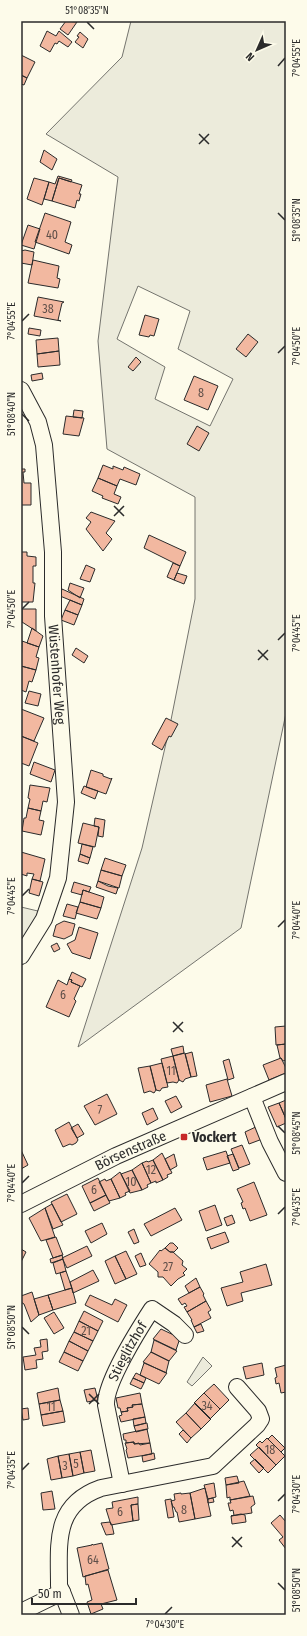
<svg xmlns="http://www.w3.org/2000/svg" width="307" height="1636" viewBox="0 0 307 1636" font-family="'Fira Sans Condensed',sans-serif">
<rect width="100%" height="100%" fill="#fdfbea"/>
<path fill="#ecebdb" stroke="#74746e" fill-rule="evenodd" d="M131,21H286V713L241,928L78,1047L142,848L169,730L195,599V497L107,449L98,341L118,177L46,134L122,57ZM138,286L190,311L178,349L233,379L210,426L155,399L165,367L117,339Z
M21,907L42,912L21,942Z
M203,1357L212,1366L192,1386L187,1382Z"/>
<path fill="#f2b8a0" stroke="#2b2b2b" d="M66,21L77,22L68,35L60,29Z
M47,31L56,36L59,31L72,42L68,47L59,41L57,44L55,43L50,52L40,46Z
M80,32L88,39L83,48L75,42L79,37L77,36Z
M21,55L35,62L27,78L21,75Z
M21,75L27,78L24,85L21,84Z
M44,150L57,159L52,170L40,162Z
M58,176L72,180L71,182L59,178L52,201L44,199L49,182L55,184Z
M34,178L49,182L42,205L27,199Z
M59,178L82,185L79,194H81L79,201L77,200L75,208L52,201Z
M45,213L71,222L65,242L72,245L69,254L35,242Z
M28,225L40,229L34,249L21,245Z
M25,250L34,252L32,265L21,263V251Z
M33,260L59,266L57,278L60,279L58,288L28,283Z
M38,297L64,302L62,303L58,320L61,321L34,316Z
M145,315L159,319L154,336L150,335L149,337L139,335Z
M29,328L41,330L40,336L28,334Z
M248,334L258,342L246,357L236,349Z
M58,338L59,351L37,354L36,340Z
M59,351L60,365L38,367L37,354Z
M136,357L141,362L133,371L128,367Z
M42,373L43,379L32,381L31,375Z
M194,376L218,386L208,410L184,400Z
M74,410L83,411L82,418L73,417Z
M66,416L84,418L79,436L63,434Z
M197,426L209,433L199,451L187,444Z
M103,465L113,469V466L123,470L124,467L140,474L136,485L120,479L117,486L98,478Z
M21,469H25V472H23L24,483H31V505H21Z
M98,478L117,486L114,494L121,497L118,504L102,498L103,496L92,491Z
M91,512L115,521L106,533L112,539L103,551L86,529L91,522L86,518Z
M149,535L186,552L180,566L144,548Z
M21,552H27V556L36,557V566H33V583H35L33,602H21Z
M173,563L180,566L174,580L167,577Z
M86,565L95,569L90,582L80,579Z
M177,573L187,576L184,584L174,580Z
M70,583L84,588L80,598L68,590Z
M62,589L84,599L82,605L60,596Z
M70,600L82,605L78,615L65,610Z
M22,609H36V631L22,622Z
M65,610L78,615L74,625L61,620Z
M32,628L43,636L39,647L27,643Z
M22,641L39,647L36,657L39,658L36,670L21,666Z
M76,648L88,656L84,663L72,655Z
M21,666L36,670L32,682L29,681L26,692L21,690Z
M29,691L41,694L38,706L25,703Z
M21,709L44,718L34,741L21,736Z
M166,718L178,724L171,737L169,736L162,750L152,744Z
M21,736L38,743L29,766L21,763Z
M34,762L55,770L51,782L30,774Z
M91,770L103,774V776L111,779L112,778L106,794L86,787Z
M30,785L50,788L47,802L43,801L41,811L28,808L30,799L28,798Z
M84,786L98,791L95,799L81,793Z
M28,808L41,811L39,820L44,821L41,835L22,831L24,818H26Z
M95,818L105,820L103,837L98,836L99,827L94,826Z
M83,823L99,827L95,847L78,843Z
M82,844L93,847L90,858L80,854Z
M21,852L45,859L40,881L32,879L34,874L27,873V876L21,874Z
M80,854L90,858L88,864L78,861Z
M105,858L126,865L122,876L101,870Z
M101,870L122,876L119,888L98,881Z
M32,879L43,882L39,896L29,893Z
M98,881L108,886L118,888L116,894L96,887Z
M74,882L91,887L89,892L83,890L82,895L71,892Z
M83,890L104,897L101,908L80,902Z
M80,902L101,908L97,919L76,913Z
M67,904L78,907L75,919L63,916Z
M64,921L75,924L72,935L64,939L53,936L56,925Z
M79,927L98,933L90,959L72,953L67,944L75,940Z
M57,943L60,949L54,952L51,946Z
M72,972L86,979L82,987L71,982L72,980L69,979Z
M69,979L72,980L71,982L80,986L74,999L76,1001L69,1017L46,1007L58,980L67,985Z
M286,1026V1044L276,1045L275,1027Z
M286,1044V1060L283,1061L281,1058H280L277,1045Z
M183,1046L184,1053L173,1056L171,1049Z
M192,1052L197,1076L191,1077L185,1054Z
M185,1053L191,1077L185,1079L183,1082L179,1080L173,1056Z
M173,1056L179,1080L177,1083L173,1082L167,1083L161,1059Z
M281,1058L286,1068V1073L269,1080L263,1065Z
M229,1059L234,1078L228,1080L223,1061Z
M162,1063L168,1087L162,1088L160,1091L156,1090L150,1066Z
M150,1066L156,1090L154,1093L150,1091L144,1093L138,1068Z
M227,1079L232,1096L210,1102L206,1085Z
M107,1094L117,1114L95,1125L84,1106Z
M176,1096L182,1107L171,1113L165,1101Z
M286,1100V1119L279,1103Z
M279,1103L286,1119V1123L277,1127L268,1107Z
M153,1108L158,1119L147,1125L142,1113Z
M69,1122L78,1140L76,1143L72,1145L70,1144L63,1147L55,1130Z
M78,1124L84,1134L77,1138L71,1128Z
M260,1125L265,1138L249,1144L245,1132Z
M242,1145L250,1164L239,1168L231,1149Z
M21,1150L28,1165L21,1169Z
M226,1151L230,1163L207,1170L203,1158Z
M162,1153L172,1173L167,1175L168,1177L163,1180L153,1160Z
M174,1154L177,1166L170,1170L165,1159Z
M233,1154L239,1169L233,1171L227,1156Z
M153,1160L163,1180L156,1183V1181L151,1183L142,1163L147,1161L148,1162Z
M142,1163L151,1183L147,1185L148,1187L142,1190L132,1170Z
M132,1170L142,1190L130,1193L121,1174Z
M120,1172L130,1191L125,1193L126,1195L120,1198L111,1179Z
M98,1178L106,1195L90,1203L82,1186Z
M105,1179L106,1181L111,1179L120,1198L109,1201L99,1182Z
M254,1182L267,1215L250,1221L245,1208L243,1209L241,1203L243,1202L237,1189Z
M67,1194L77,1214L61,1222L51,1202Z
M106,1195L110,1203L94,1211L90,1203Z
M52,1204L63,1225L53,1229L45,1208Z
M215,1205L222,1225L206,1231L199,1211Z
M45,1208L55,1237L41,1241L29,1218Z
M175,1208L182,1220L151,1236L144,1224Z
M232,1215L235,1223L227,1226L224,1218Z
M102,1223L107,1234L91,1243L85,1231Z
M134,1229L139,1242L134,1244L128,1232Z
M225,1232L229,1242L211,1249L207,1238Z
M56,1237L63,1255L53,1258L46,1240Z
M170,1243H173L178,1248L174,1252H170L165,1248Z
M87,1246L92,1256L67,1268L62,1258Z
M165,1248L170,1252H173L183,1261L182,1265L187,1269L183,1273L185,1275L178,1279L171,1286L163,1277H158V1272L149,1264L160,1250L161,1251Z
M21,1249L26,1252L21,1262Z
M126,1251L137,1274L126,1279L115,1256Z
M141,1253L146,1265L140,1267L135,1256Z
M62,1255L63,1259L51,1263L50,1259Z
M115,1256L126,1279L115,1284L105,1261Z
M63,1259L66,1271L56,1274L53,1263Z
M266,1264L272,1285L241,1293L243,1301L227,1306L221,1288L243,1282L240,1272Z
M93,1270L99,1281L73,1293L70,1282Z
M66,1271L72,1288L65,1290L60,1273Z
M196,1278L200,1287L189,1293L185,1286Z
M200,1287L204,1294L203,1295L206,1301L187,1312L184,1307L187,1306L185,1303L182,1305L178,1299Z
M72,1288L76,1303L53,1310L48,1295Z
M32,1292L39,1315L31,1322L24,1304L21,1302V1296Z
M48,1295L53,1310L39,1315L34,1299Z
M90,1295L112,1305L115,1299L127,1305L118,1322L85,1305Z
M206,1301L211,1310L208,1312L211,1318L194,1327L191,1320H192L187,1312Z
M84,1311L103,1321L98,1331L79,1321Z
M54,1312L64,1328L54,1334L44,1318Z
M79,1321L98,1331L93,1341L74,1332Z
M201,1324L204,1331L197,1333L194,1327Z
M161,1329L180,1338L176,1350L153,1339Z
M74,1332L93,1341L88,1351L69,1341Z
M47,1339L48,1351L42,1352L43,1359L36,1360L37,1368L25,1370L23,1357L36,1355L34,1348L41,1347L40,1340Z
M154,1340L177,1351L169,1361L151,1352Z
M69,1341L88,1351L83,1361L64,1352Z
M64,1352L83,1361L78,1371L59,1362Z
M151,1352L169,1361L166,1373L143,1362Z
M144,1363L167,1373L159,1384L140,1375Z
M262,1363L264,1375L246,1379L243,1367Z
M286,1365V1392L281,1393L279,1383L276,1384L275,1378L277,1377L275,1368Z
M136,1373L146,1378L144,1383L133,1378Z
M133,1378L144,1383L141,1389L130,1384Z
M214,1384L229,1400L220,1409L204,1393Z
M58,1388L60,1400L39,1404L37,1393Z
M95,1388L98,1400L87,1402L84,1390Z
M140,1393L142,1404L132,1405L133,1407L127,1408L128,1411L121,1412L120,1408H118L116,1398Z
M204,1393L220,1409L210,1419L194,1403Z
M60,1400L63,1411L41,1415L39,1404Z
M195,1403L211,1419L201,1429L186,1413Z
M142,1404L145,1417L121,1422L119,1416L122,1415L121,1412L128,1411L127,1408L133,1407L132,1405Z
M28,1408L29,1419L23,1420L21,1409Z
M63,1411L65,1422L43,1426L41,1415Z
M186,1413L201,1429L191,1438L176,1422Z
M145,1417L146,1423L134,1426L133,1419Z
M147,1423L148,1429L136,1432L134,1426Z
M147,1429L150,1443L134,1444V1442L126,1443V1440H124L123,1434Z
M183,1430L191,1438L187,1443L179,1434Z
M272,1435L285,1448L281,1452L268,1439Z
M267,1438L285,1456L276,1465L256,1445L260,1441L262,1443Z
M134,1442V1444L139,1443L140,1445L150,1443L152,1454L128,1458L126,1450L127,1449L125,1443Z
M259,1447L276,1465L268,1473L250,1455Z
M91,1450L95,1471L84,1473L80,1452Z
M80,1452L84,1473L73,1476L69,1454Z
M154,1453L155,1459L143,1462L142,1456Z
M69,1454L73,1476L62,1478L58,1456Z
M58,1456L62,1478L51,1480L47,1459Z
M255,1459L264,1468L259,1473L250,1463Z
M237,1476L239,1483L226,1485L225,1478Z
M244,1481L250,1496L230,1500V1497L227,1498L226,1485Z
M214,1483L216,1497L208,1499L204,1485Z
M205,1488L211,1516L195,1519L190,1493Z
M52,1491L55,1509L43,1510L41,1493Z
M181,1493V1494L190,1493L195,1519L179,1522L177,1512H176L174,1507H173L171,1501L175,1500L174,1494Z
M253,1496L255,1504L251,1507L252,1513L231,1516L234,1515L233,1510L230,1511L228,1503H231L230,1500Z
M138,1497V1504L131,1505L133,1521L111,1525L106,1509L113,1508L112,1502Z
M213,1498L214,1502L208,1503V1499Z
M171,1499L174,1517L168,1518L165,1500Z
M138,1504L139,1520L133,1521L131,1505Z
M241,1514L245,1515L246,1522L232,1524L231,1516Z
M280,1515L286,1522V1549L279,1540L283,1537L271,1523Z
M110,1522L112,1525L114,1534L106,1535L101,1523Z
M102,1543L109,1569L83,1577L77,1548L92,1545V1544L93,1545Z
M108,1570L117,1600L101,1604L103,1609L91,1614L87,1602L92,1600L88,1584L86,1585L85,1576Z"/>
<g fill="none" stroke-linecap="round" stroke-linejoin="round">
<defs>
<g id="minor">
<path id="s1" d="M21,390L38,422L44,445L53,552V616L66,802L58,878L44,919L21,956"/>
<path d="M252,1097L270,1142L286,1173"/>
<path id="s2" d="M21,1204L116,1156L286,1082"/>
<path id="s3" d="M122,1484L106,1405C105,1383 139,1329 152,1309L174,1324L185,1335"/>
<path d="M62,1592L59,1586C59,1543 53,1505 101,1488L213,1466L257,1425L261,1419L258,1411L237,1387"/>
<path d="M21,1612L62,1592L71,1615"/>
</g>
</defs>
<use href="#minor" stroke="#2b2b2b" stroke-width="18"/>
<use href="#minor" stroke="#fdfbea" stroke-width="16"/>
</g>
<path fill="none" stroke="#2b2b2b" stroke-width="1.5" d="M87,22L94,29M278,66L285,58M199,134L209,144M199,144L209,134M278,213L285,220M22,321L29,314M278,353L285,346M22,414L29,421M114,506L124,516M114,516L124,506M22,609L29,602M278,640L285,633M258,650L268,660M258,660L268,650M22,896L29,889M278,927L285,920M173,1022L183,1032M173,1032L183,1022M278,1126L285,1133M22,1183L29,1176M278,1214L285,1207M22,1327L29,1334M89,1394L99,1404M89,1404L99,1394M22,1470L29,1463M278,1501L285,1494M232,1537L242,1547M232,1547L242,1537M278,1583L285,1590M165,1614L172,1607"/>
<rect fill="#c62828" stroke="#fdfbea" stroke-width="1.5" x="180" y="1133" width="8" height="8" rx="2"/>
<g text-anchor="middle" dominant-baseline="central" stroke-width="3" stroke-linejoin="round" paint-order="stroke">
<g font-size="12" fill="#5d4e48">
<text x="52" y="235">40</text>
<text x="48" y="309">38</text>
<text x="201" y="393">8</text>
<text x="63" y="995">6</text>
<text x="171" y="1071">11</text>
<text x="100" y="1110">7</text>
<text x="151" y="1170">12</text>
<text x="131" y="1182">10</text>
<text x="94" y="1190">6</text>
<text x="168" y="1267">27</text>
<text x="86" y="1331">21</text>
<text x="207" y="1406">34</text>
<text x="51" y="1407">11</text>
<text x="270" y="1450">18</text>
<text x="76" y="1464">5</text>
<text x="65" y="1466">3</text>
<text x="184" y="1510">8</text>
<text x="120" y="1512">6</text>
<text x="93" y="1560">64</text>
</g>
<g font-size="14" fill="#2b2b2b" stroke="#fdfbea">
<text stroke="none"><textPath href="#s1" startOffset="290">Wüstenhofer Weg</textPath></text>
<text stroke="none"><textPath href="#s2" startOffset="122">Börsenstraße</textPath></text>
<text stroke="none"><textPath href="#s3" startOffset="139">Stieglitzhof</textPath></text>
</g>
<g font-size="14" font-weight="bold" fill="#2b2b2b" stroke="#fdfbea" text-anchor="start">
<text x="192" y="1137">Vockert</text>
</g>
</g>
<rect width="307" height="1636" fill="none" stroke="#fdfbea" stroke-width="44"/>
<g transform="translate(257 50) rotate(225)" stroke="#fdfbea" stroke-width="3" paint-order="stroke">
<path d="M0-3L7 15L0 10L-7 15Z" fill="#2b2b2b"/>
<text y="-6" font-size="11" font-weight="bold" text-anchor="middle" fill="#2b2b2b">N</text>
</g>
<path d="M32 1598v6h104v-6" fill="none" stroke="#2b2b2b" stroke-width="2"/>
<text x="38" y="1598" font-size="12" fill="#2b2b2b" stroke="#fdfbea" stroke-width="3" paint-order="stroke">50 m</text>
<rect x="22" y="22" width="263" height="1592" fill="none" stroke="#2b2b2b" stroke-width="1.5"/>
<g font-size="10" text-anchor="middle" fill="#2b2b2b">
<text x="87" y="14">51°08'35"N</text>
<text transform="translate(296 58) rotate(-90)" y="4">7°04'55"E</text>
<text transform="translate(296 220) rotate(-90)" y="4">51°08'35"N</text>
<text transform="translate(11 321) rotate(-90)" y="4">7°04'55"E</text>
<text transform="translate(296 346) rotate(-90)" y="4">7°04'50"E</text>
<text transform="translate(11 414) rotate(-90)" y="4">51°08'40"N</text>
<text transform="translate(11 609) rotate(-90)" y="4">7°04'50"E</text>
<text transform="translate(296 633) rotate(-90)" y="4">7°04'45"E</text>
<text transform="translate(11 896) rotate(-90)" y="4">7°04'45"E</text>
<text transform="translate(296 920) rotate(-90)" y="4">7°04'40"E</text>
<text transform="translate(296 1133) rotate(-90)" y="4">51°08'45"N</text>
<text transform="translate(11 1183) rotate(-90)" y="4">7°04'40"E</text>
<text transform="translate(296 1207) rotate(-90)" y="4">7°04'35"E</text>
<text transform="translate(11 1327) rotate(-90)" y="4">51°08'50"N</text>
<text transform="translate(11 1470) rotate(-90)" y="4">7°04'35"E</text>
<text transform="translate(296 1494) rotate(-90)" y="4">7°04'30"E</text>
<text transform="translate(296 1590) rotate(-90)" y="4">51°08'50"N</text>
<text x="165" y="1628">7°04'30"E</text>
</g>
</svg>
